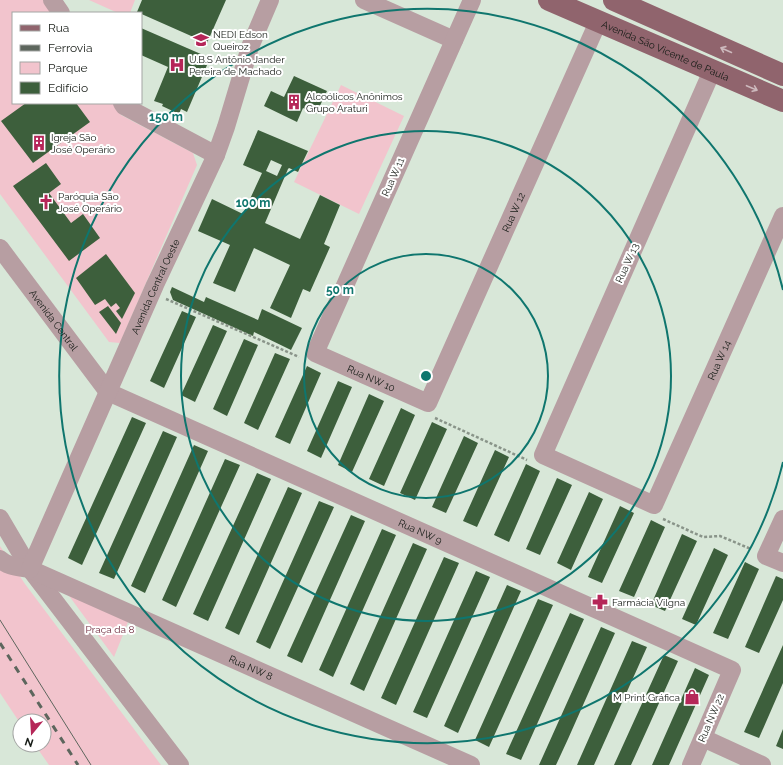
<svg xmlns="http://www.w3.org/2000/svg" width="783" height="765" viewBox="0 0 783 765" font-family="Raleway,sans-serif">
<rect width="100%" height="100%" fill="#d8e7d8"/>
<path fill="#f2c4cd" d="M0,0H43L52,13H13V103H113L121,115L193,153L197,165L120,343L109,342L0,194Z
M89,0H135L130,13H118Z
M341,85L404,116L359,214L294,182Z
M0,546L25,584L161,765H49L35,745H44V721H20V723L0,693Z
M67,593L128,622L114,657Z"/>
<path fill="#3d5f3c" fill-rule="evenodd" d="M142,0H226L207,43L137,12Z
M141,28L210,58L187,112L181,109L179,114L162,106L163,104L154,101L168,67L141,55Z
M294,76L327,91L316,114L303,108L297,122L264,106L271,91L284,97Z
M26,103H76L90,122L33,163L1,121Z
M258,130L308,151L298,172L289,168L288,169L265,223L300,239L320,195L340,205L324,244L330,247L310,292L303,289L291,318L270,308L290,265L254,248L235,292L213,283L230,245L198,231L212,199L243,214L262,173L243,165ZM271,160L282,165L277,176L266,171Z
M46,163L61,184L49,193L71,223L83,214L100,238L69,261L13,186Z
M106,254L135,293L122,319L116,311L120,308L116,303L111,307L105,299L95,305L76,278Z
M172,287L204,302L206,297L208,298L258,320L262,309L302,328L291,350L254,332L253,336L173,300L170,292Z
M108,306L121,323L116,334L99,312Z
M182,311L196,317L164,388L150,381Z
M213,325L227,331L195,402L181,395Z
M244,339L258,345L227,416L213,409Z
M275,353L290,359L258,430L244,423Z
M307,366L321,373L290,444L275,437Z
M338,381L352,387L321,458L307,451Z
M369,394L384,401L352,472L338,465Z
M401,408L415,415L384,486L369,479Z
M132,417L146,423L82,565L68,558Z
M432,422L447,429L415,500L400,493Z
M163,431L177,437L114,579L99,573Z
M464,436L478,443L446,513L432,507Z
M194,445L208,451L145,593L131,586Z
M495,450L509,457L477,527L463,521Z
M225,459L240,465L176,607L162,600Z
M526,464L540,471L509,542L494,535Z
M257,473L271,479L208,621L193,614Z
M557,478L572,485L540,555L526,549Z
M288,487L302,493L239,635L225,628Z
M589,492L603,499L571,570L557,563Z
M319,501L334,507L270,649L256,642Z
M620,506L634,513L602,583L588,577Z
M351,515L365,521L302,663L287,656Z
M651,520L665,527L634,597L619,591Z
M382,529L396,535L333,677L319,670Z
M682,534L697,541L665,611L651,605Z
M413,543L427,549L364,691L350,684Z
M714,548L728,555L696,625L682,619Z
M444,557L459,563L396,705L381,698Z
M745,562L759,569L728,639L713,633Z
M476,571L490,577L427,718L413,712Z
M776,576L783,579V600L759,653L745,647Z
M507,585L521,591L458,733L444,726Z
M538,599L553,605L489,747L475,740Z
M570,613L584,619L521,760L506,754Z
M601,627L615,633L568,739L556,765H539Z
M632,641L647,647L594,765H577Z
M783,645V683L759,738L744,732Z
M664,655L678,661L646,732L631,765H614Z
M695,668L709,675L669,765H652Z
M783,729V749L776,746Z"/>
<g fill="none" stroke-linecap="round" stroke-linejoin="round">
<path stroke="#899489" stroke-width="2.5" stroke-dasharray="3 2" stroke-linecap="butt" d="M166,299L299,357
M435,418L527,460
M663,519L703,537L720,536L751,549"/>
<g stroke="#b79ea2" stroke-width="18">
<path d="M52,0L61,13"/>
<path d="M364,0L454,40"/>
<path id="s1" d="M472,0L315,353L428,403L598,22"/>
<path id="s2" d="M712,71L543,455L654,505L783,216"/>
<path d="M122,103L124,106L216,155"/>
<path id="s3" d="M0,248L108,392L732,670L691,765"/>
<path d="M0,518L30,569L180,765"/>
<path d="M783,519L766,556L783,563"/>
<path id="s4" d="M0,559C7,567 19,567 30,569L471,765"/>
<path id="s5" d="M30,569L155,285L216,155L226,127L250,47L270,0"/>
<path d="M703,738L762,765"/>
</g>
<g stroke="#90646d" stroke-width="22">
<path id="s6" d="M549,0L783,101"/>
<path d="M614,0L783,75"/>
</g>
<path stroke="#5d665d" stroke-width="1" d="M0,620L91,765"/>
<path stroke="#5d665d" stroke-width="3" stroke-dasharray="7 7" stroke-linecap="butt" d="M0,643L78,765"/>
</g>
<defs><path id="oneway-shaft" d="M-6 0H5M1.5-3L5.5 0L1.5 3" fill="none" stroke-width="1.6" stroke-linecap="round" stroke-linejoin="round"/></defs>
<g stroke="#cdb9bd">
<use href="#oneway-shaft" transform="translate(726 50) rotate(-156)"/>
<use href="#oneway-shaft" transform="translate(752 88) rotate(23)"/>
</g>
<g fill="none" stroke="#0f766e" stroke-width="2">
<circle cx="426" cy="376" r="122"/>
<circle cx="426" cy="376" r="245"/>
<path d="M783 462A367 367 0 1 1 783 290"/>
</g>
<defs>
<symbol id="school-bare" viewBox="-9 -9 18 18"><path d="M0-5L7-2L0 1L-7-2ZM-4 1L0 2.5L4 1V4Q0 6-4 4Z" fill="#b52658" stroke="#fff" stroke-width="2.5" paint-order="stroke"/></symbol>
<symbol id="hospital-bare" viewBox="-9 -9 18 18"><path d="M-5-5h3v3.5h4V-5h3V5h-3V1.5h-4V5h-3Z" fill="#b52658" stroke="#fff" stroke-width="2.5" paint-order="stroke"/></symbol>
<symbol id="building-bare" viewBox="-9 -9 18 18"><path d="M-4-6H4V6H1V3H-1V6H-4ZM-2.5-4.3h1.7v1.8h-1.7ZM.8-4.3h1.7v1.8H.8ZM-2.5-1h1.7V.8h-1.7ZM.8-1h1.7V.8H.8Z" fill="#b52658" stroke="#fff" stroke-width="2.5" paint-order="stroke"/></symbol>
<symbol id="church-bare" viewBox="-9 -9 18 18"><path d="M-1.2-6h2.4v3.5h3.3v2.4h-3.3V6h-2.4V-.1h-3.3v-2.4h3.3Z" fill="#b52658" stroke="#fff" stroke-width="2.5" paint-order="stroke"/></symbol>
<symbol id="pharmacy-bare" viewBox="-9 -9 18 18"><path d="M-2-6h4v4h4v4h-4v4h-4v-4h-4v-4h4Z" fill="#b52658" stroke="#fff" stroke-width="2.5" paint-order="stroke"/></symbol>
<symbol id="shop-bare" viewBox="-9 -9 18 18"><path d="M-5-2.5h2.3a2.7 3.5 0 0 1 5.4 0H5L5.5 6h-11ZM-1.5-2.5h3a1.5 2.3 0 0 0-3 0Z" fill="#b52658" stroke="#fff" stroke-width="2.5" paint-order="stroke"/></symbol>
</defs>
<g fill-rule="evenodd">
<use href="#school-bare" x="190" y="29" width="22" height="22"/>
<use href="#hospital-bare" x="166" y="54" width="22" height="22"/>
<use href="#building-bare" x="283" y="91" width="22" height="22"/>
<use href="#building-bare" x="28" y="132" width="22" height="22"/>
<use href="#church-bare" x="35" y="191" width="22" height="22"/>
<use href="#pharmacy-bare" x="589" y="591" width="22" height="22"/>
<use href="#shop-bare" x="681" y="686" width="22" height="22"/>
</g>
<g text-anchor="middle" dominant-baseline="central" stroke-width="4" stroke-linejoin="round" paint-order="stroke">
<g font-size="10" fill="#181d18" stroke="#fff" text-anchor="start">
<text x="213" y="34">NEDI Edson<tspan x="213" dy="12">Queiroz</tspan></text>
<text x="189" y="59">U.B.S Antônio Jander<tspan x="189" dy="12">Pereira de Machado</tspan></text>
<text x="306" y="96">Alcoólicos Anônimos<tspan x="306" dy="12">Grupo Araturi</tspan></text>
<text x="51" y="137">Igreja São<tspan x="51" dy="12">José Operário</tspan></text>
<text x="58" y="196">Paróquia São<tspan x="58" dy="12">José Operário</tspan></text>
<text x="612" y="602">Farmácia Vilgna</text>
<text x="680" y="697" text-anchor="end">M Print Gráfica</text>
</g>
<g font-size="10" fill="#181d18" stroke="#fff">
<text stroke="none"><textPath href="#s6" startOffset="127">Avenida São Vicente de Paula</textPath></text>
<text transform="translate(393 177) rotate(-66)">Rua W 11</text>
<text stroke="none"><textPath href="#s1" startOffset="719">Rua W 12</textPath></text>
<text transform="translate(627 263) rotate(-66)">Rua W 13</text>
<text stroke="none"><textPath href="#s5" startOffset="309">Avenida Central Oeste</textPath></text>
<text stroke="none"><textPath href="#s3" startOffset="90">Avenida Central</textPath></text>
<text stroke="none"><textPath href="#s2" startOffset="700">Rua W 14</textPath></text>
<text stroke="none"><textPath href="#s1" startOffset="448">Rua NW 10</textPath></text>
<text stroke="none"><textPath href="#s3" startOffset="522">Rua NW 9</textPath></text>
<text stroke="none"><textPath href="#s4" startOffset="274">Rua NW 8</textPath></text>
<text transform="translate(711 718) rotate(-67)">Rua NW 22</text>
</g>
<g font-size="10" fill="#6f2a3d" stroke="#fff">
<text x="110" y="629">Praça da 8</text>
</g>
</g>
<circle cx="426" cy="376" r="6" fill="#0f766e" stroke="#fff" stroke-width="2"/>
<g font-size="12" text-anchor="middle" font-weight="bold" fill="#0f766e" stroke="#fff" stroke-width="4" stroke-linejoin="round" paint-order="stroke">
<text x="166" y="121">150 m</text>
<text x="253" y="207">100 m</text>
<text x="340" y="294">50 m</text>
</g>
<rect x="12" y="12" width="130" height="92" fill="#ffffff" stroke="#a3a5a3"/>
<rect x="20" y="25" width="20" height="6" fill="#90646d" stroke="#a3a5a3"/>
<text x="48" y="32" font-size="12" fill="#181d18">Rua</text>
<rect x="20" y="45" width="20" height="6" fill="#5d665d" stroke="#a3a5a3"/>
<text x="48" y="52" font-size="12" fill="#181d18">Ferrovia</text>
<rect x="20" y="62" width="20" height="12" fill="#f2c4cd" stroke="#a3a5a3"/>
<text x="48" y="72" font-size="12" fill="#181d18">Parque</text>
<rect x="20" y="82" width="20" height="12" fill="#3d5f3c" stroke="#a3a5a3"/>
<text x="48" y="92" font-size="12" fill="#181d18">Edifício</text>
<g transform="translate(32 733) rotate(198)"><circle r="19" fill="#ffffff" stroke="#a3a5a3"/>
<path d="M0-3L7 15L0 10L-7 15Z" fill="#b52658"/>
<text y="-6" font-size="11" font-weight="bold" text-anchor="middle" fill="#181d18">N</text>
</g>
</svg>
